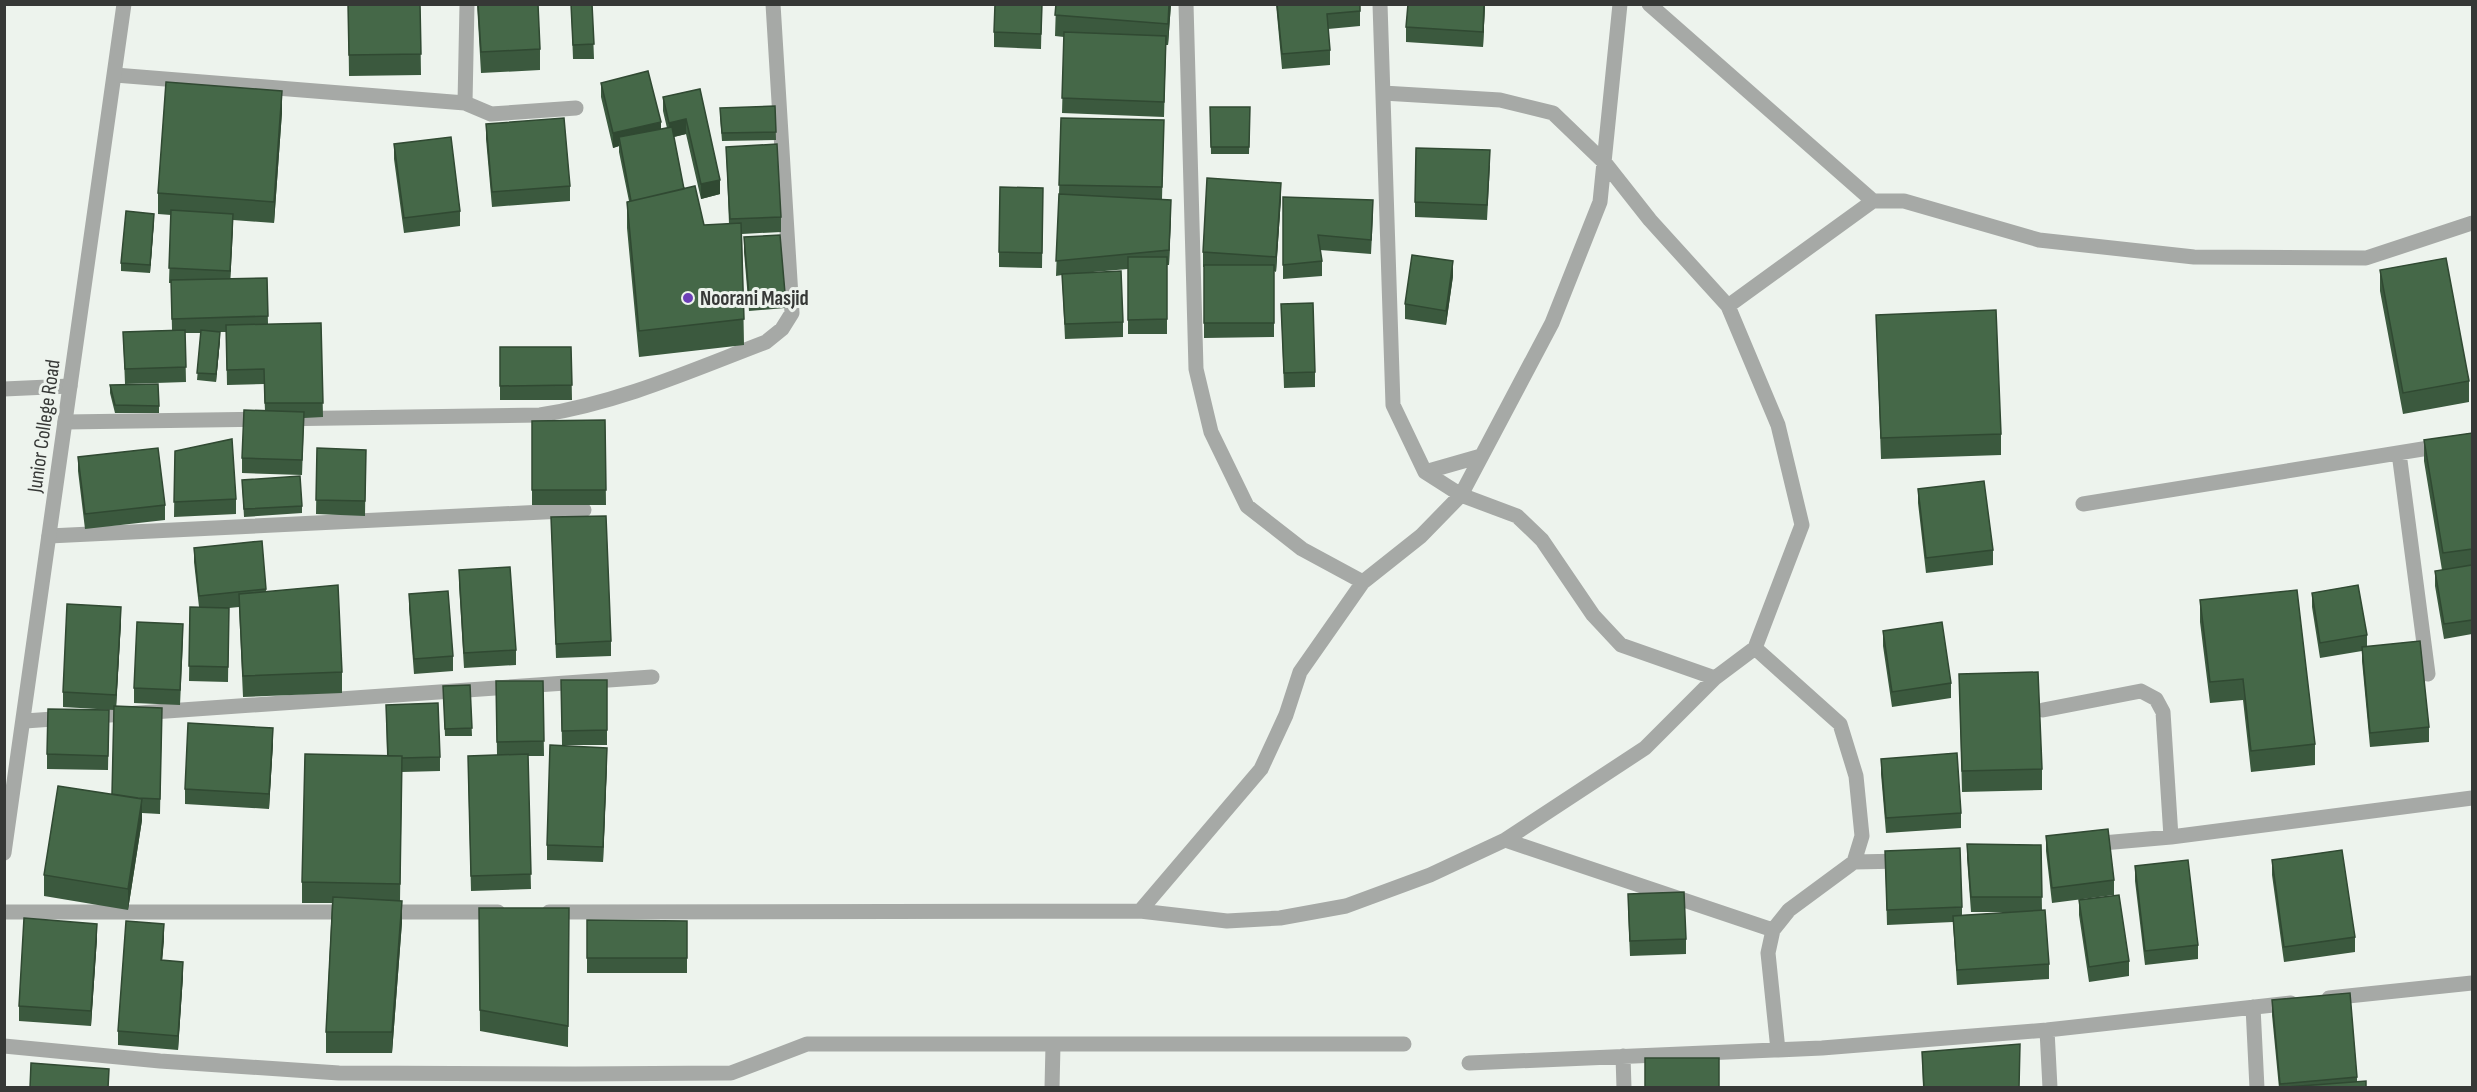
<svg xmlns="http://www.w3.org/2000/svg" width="2477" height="1092" viewBox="0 0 2477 1092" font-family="'Sofia Sans Condensed',sans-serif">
<rect width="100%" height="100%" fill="#edf3ed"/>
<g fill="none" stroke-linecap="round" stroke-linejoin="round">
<path stroke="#a6a9a6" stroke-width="15" d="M4,389L70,386"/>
<path stroke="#a6a9a6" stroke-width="15" d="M1186,4L1196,369L1211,432L1247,506L1302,549L1363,582
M1380,4L1393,405L1425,472L1461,495L1517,516L1542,540L1593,615L1621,645L1715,678
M1649,4L1873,201
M115,75L465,103L491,114L576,108
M465,103L467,4
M1728,306L1873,201H1904L2039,240L2194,257L2366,258L2472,223
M65,422L540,415C621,402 690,371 766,342L782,329L792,313L773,4
M2399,453L2428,674
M1425,472L1481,456
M2083,504L2472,441
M49,536L584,510
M1755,648L1840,724L1856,776L1862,836L1854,862L1789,910L1773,930L1768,953L1778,1050
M2043,710L2141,691L2156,699L2163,712L2171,837
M25,721L652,677
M1505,840L1773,930
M2091,844L2171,837L2472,798
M1854,862L1903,861
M1140,911L1227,921L1280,918L1346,906L1430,875L1505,840L1645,748L1715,678L1755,648L1802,525L1778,425L1728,306L1650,220L1605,163L1553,113L1500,100L1383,93
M4,912H351
M384,912H498
M549,912L1140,911L1261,769L1286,715L1300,672L1363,582L1421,536L1461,495L1552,323L1600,202L1620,4
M2329,998L2472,983
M2253,1007L2257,1088
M2047,1030L2050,1088
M4,1046L160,1061L339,1073L575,1074L731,1073L807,1044H1404
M1623,1056L1624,1088
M1469,1063L1822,1048L2047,1030L2291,1003
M1052,1088L1053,1045"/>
<path stroke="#a6a9a6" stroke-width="15" d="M4,853L124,4"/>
</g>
<path fill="#3b593e" d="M348,4H420L421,75L349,76Z
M477,4H538L540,49V70L481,73Z
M571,4H592L594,59H573Z
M1042,4L1041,49L994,47V32Z
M1056,4H1171L1168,45H1166L1164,117L1062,113L1064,37L1055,36Z
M1276,4H1360V26L1328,29L1330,50V65L1282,69Z
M1485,4L1483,47L1406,42V27Z
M601,83L661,129L667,128L663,111V97L700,89L720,194L701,199L686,134L674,137L684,189L704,225L729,224L726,147L781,217V232L742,234L744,345L639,357L627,228V202L629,201L619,152V146L613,148L601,97Z
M775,106L776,140L722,141L720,116Z
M1210,107H1250L1249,154H1211Z
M282,112L274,223L233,220L230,279L267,278L268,324L321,323L323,417L304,418L302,475L242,473V458L265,411L264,384L227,385L226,332H217L220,340L216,382L197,380L201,333H185L186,382L125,384L123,332L172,330L171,283H169L171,215L158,214V193Z
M1061,118L1164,120L1162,199L1171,214L1169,265H1167V334H1128V269L1093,272L1123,322V337L1065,339L1062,275L1056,276L1059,194Z
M486,124L570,186V201L492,207L486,139Z
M394,144L460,211V226L404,233L394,159Z
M1490,165L1487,220L1415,217V202Z
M1043,188L1042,268L999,267V252Z
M1283,197L1373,215L1371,254L1320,250L1322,261V276L1283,279Z
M1281,198L1276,272L1274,271V337L1204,338V267H1203V252Z
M154,221L150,273L121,271V263Z
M744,237L785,293V308L749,311L744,252Z
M2380,270L2469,381V402L2403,414L2380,291Z
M1453,276L1446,325L1405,319V304Z
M1281,304L1315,372V387L1284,388Z
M1876,315L2001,434V455L1881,459Z
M500,347H571L572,400H500Z
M110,385L159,406V413H115L110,393Z
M605,420L606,505H532V421Z
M2472,433V634L2444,639L2435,586V571L2442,570L2424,461V440Z
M317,448L366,450L365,516L316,514Z
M175,451L236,499V514L174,517Z
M78,457L165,505V520L85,529L78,471Z
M242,480L302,506V513L244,517Z
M1918,489L1993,550V565L1926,573L1918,503Z
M551,517L611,641V656L556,658Z
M262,541L266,591L342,672V693L243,697L239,607L229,608L228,682L189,681L190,607H199L194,562V548Z
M459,570L516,650V665L464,668L459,584Z
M2312,593L2367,635V646L2429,727V742L2370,747L2362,661V651L2320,658L2312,607Z
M409,594L453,656V671L414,674L409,609Z
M2200,600L2315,744V765L2251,772L2243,700L2210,703L2200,622Z
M121,622L116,706L162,708L160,814L142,813V820L128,910L44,896V875L112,794L114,710L63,707V692Z
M1883,631L1951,683V698L1892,707L1883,646Z
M183,639L180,705L134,703V688Z
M1959,674L2042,769V790L1962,792Z
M561,680H607V745H562Z
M496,681H543L544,756H528L531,889L471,891L468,770L497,755Z
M470,685L472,736H445L443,686Z
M386,705L440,757V771L402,772L400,901L402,922L392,1053H326V1032L332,903H302V882L387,756Z
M109,710L108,770L47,769V754Z
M273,743L269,809L185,804V789Z
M1881,759L1961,813V828L1886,833L1881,774Z
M607,762L603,862L547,860V845Z
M2046,836L2114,880V895L2052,903L2046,851Z
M1967,844L2041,845L2042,911L2049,964V979L1957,985L1953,922L1887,925L1885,851L1962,907V915L2024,912H1971L1967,858Z
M2272,860L2355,937V952L2284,962L2272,875Z
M2135,866L2198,945V959L2145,965L2135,881Z
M2079,900L2129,961V976L2089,982L2079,915Z
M479,908H569L568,1047L480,1031Z
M1628,909L1686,939V954L1630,956Z
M587,920L687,921V973H587Z
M97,938L91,1026L19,1021V1006Z
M164,939L162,960L183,976L178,1050L118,1045V1031Z
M2272,1000L2357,1077V1082L2366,1088H2279L2272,1015Z
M1922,1052L2019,1088H1923Z"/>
<path fill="#304932" d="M1169,4H1171L1168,45V24Z
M1484,4H1485L1483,47V32Z
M282,91V112L274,223V202Z
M686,119V134L669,138V123Z
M661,122V137H619V146L613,148V133Z
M720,180V194L701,199V184Z
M1281,183V198L1276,272V257Z
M1171,200V214L1169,265V250Z
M154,214V221L150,273V265Z
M233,214V229L230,286V271Z
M1453,261V276L1446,325V311Z
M220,332V340L216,382V374Z
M121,607V622L116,710V695Z
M273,728V743L269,809V794Z
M607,748V762L603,862V847Z
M142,799V820L128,910V889Z
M402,901V922L392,1053V1032Z
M97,924V938L91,1026V1011Z
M164,924V939L161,975V960Z
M183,962V976L178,1050V1036Z"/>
<path fill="#456848" stroke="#304932" stroke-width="1.5" d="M348,4H420L421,54L349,55Z
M478,4H538L540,49L481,52Z
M571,4H592L594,44L573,45Z
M995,4H1042L1041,34L994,32Z
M1056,4H1169L1168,24L1055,15Z
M1277,4H1360V11L1327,14L1330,50L1282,54Z
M1408,4H1484L1483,32L1406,27Z
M1064,32L1166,36L1164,102L1062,98Z
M648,71L661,122L613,133L601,83Z
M166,82L282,91L274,202L158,193Z
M700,89L720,180L701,184L686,119L669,123L663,97Z
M775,106L776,132L722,133L720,108Z
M1210,107H1250L1249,147H1211Z
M564,118L570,186L492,192L486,124Z
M1061,118L1164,120L1162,187L1059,185Z
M672,127L684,189L631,201L619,137Z
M451,137L460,211L404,218L394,144Z
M777,144L781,217L730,219L726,147Z
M1416,148L1490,150L1487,205L1415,202Z
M1207,178L1281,183L1276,257L1203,252Z
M695,186L704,225L741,223L744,319L639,331L627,202Z
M1000,187L1043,188L1042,253L999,252Z
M1059,194L1171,200L1169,250L1056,261Z
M1283,197L1373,200L1371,240L1318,235L1322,261L1283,265Z
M171,210L233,214L230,271L169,268Z
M126,211L154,214L150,265L121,263Z
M780,235L785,293L749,296L744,237Z
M1412,255L1453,261L1446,311L1405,304Z
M1128,257H1167V319L1128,320Z
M2446,258L2469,381L2403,393L2380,270Z
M1204,265H1274V323H1204Z
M1121,271L1123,322L1065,324L1062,274Z
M267,278L268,316L172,319L171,280Z
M1313,303L1315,372L1284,373L1281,304Z
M1996,310L2001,434L1881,438L1876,315Z
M321,323L323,403H265L264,369L227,370L226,325Z
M185,330L186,367L125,369L123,332Z
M201,330L220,332L216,374L197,373Z
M500,347H571L572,385L500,386Z
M158,384L159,406L115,405L110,385Z
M244,410L304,412L302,460L242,458Z
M605,420L606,490H532V421Z
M2472,433V549L2443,553L2424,440Z
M232,439L236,499L174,502L175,451Z
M158,448L165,505L85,514L78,457Z
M317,448L366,450L365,501L316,500Z
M300,476L302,506L244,509L242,480Z
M1984,481L1993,550L1926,558L1918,489Z
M606,516L611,641L556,644L551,517Z
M262,541L266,589L199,596L194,548Z
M2472,565V620L2444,624L2435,571Z
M510,567L516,650L464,653L459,570Z
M338,585L342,672L243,676L239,594Z
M2358,585L2367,635L2320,643L2312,593Z
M2297,590L2315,744L2251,751L2243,679L2210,682L2200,600Z
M448,591L453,656L414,659L409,594Z
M67,604L121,607L116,695L63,692Z
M190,607L229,608L228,667L189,666Z
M137,622L183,624L180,690L134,688Z
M1942,622L1951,683L1892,692L1883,631Z
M2420,641L2429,727L2370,733L2362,647Z
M2038,672L2042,769L1962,771L1959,674Z
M561,680H607V730L562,731Z
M496,681H543L544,741L497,742Z
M470,685L472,728L445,729L443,686Z
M438,703L440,757L402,758V756H388L386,705Z
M114,706L162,708L160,799L138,798L112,794Z
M48,709L109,710L108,756L47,754Z
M188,723L273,728L269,794L185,789Z
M550,745L607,748L603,847L547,845Z
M1957,753L1961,813L1886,818L1881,759Z
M305,754L402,756L400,884L302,882Z
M528,754L531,874L471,876L468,756Z
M58,786L142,799L128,889L44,875Z
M2108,829L2114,880L2052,888L2046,836Z
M1967,844L2041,845L2042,897H1971Z
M1960,848L1962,907L1887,910L1885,851Z
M2342,850L2355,937L2284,947L2272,860Z
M2188,860L2198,945L2145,951L2135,866Z
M1684,892L1686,939L1630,941L1628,894Z
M2119,895L2129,961L2089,967L2079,900Z
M333,897L402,901L392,1032H326Z
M479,908H569L568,1026L480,1010Z
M2045,910L2049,964L1957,970L1953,916Z
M24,918L97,924L91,1011L19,1006Z
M587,920L687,921V958H587Z
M126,921L164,924L161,960L183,962L178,1036L118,1031Z
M2350,993L2357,1077L2280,1084L2272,1000Z
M2020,1044L2019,1088H1924L1922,1052Z
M1645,1058H1719V1088H1645Z
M31,1063L109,1069L108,1088H30Z
M2366,1081V1088H2287V1087Z"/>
<circle fill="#6c3fb7" stroke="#edf3ed" stroke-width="2" cx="688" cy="298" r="6"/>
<g text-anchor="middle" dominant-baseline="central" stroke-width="6" stroke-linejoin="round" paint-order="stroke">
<g font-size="21" font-weight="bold" fill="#363836" stroke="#edf3ed" text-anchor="start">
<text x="700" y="298">Noorani Masjid</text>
</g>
<g font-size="21" fill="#363836" stroke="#edf3ed">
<text transform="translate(44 426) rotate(-82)">Junior College Road</text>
</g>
</g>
<rect width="2477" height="1092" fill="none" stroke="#363836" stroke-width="12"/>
</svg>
